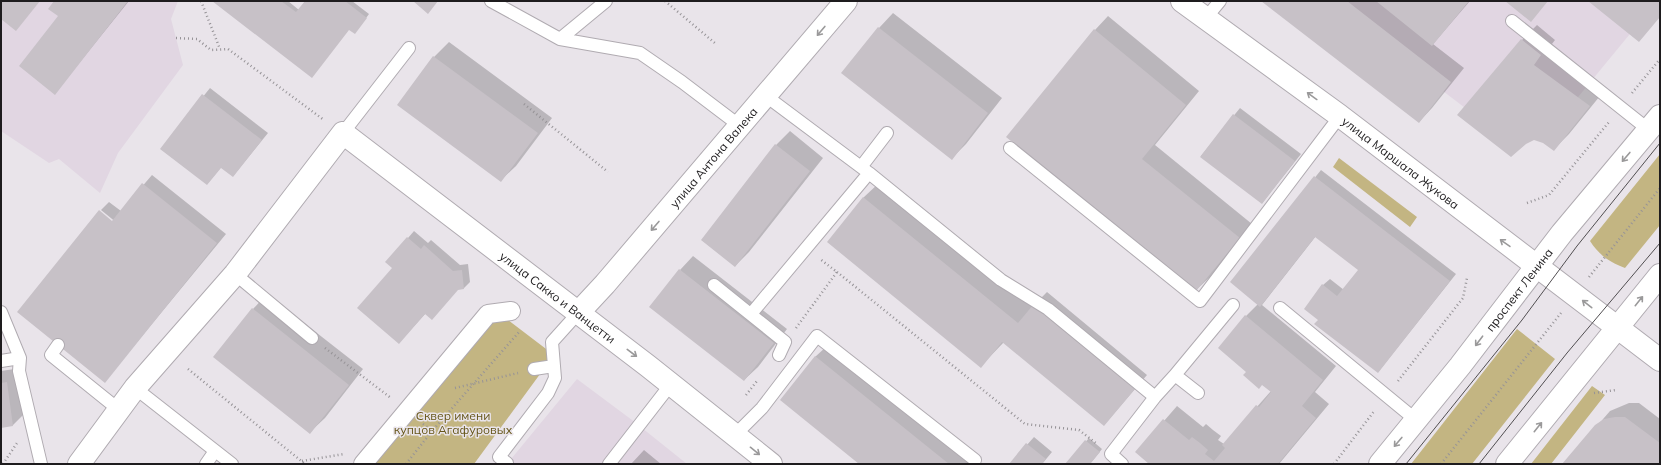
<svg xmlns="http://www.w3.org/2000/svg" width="1661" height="465" viewBox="0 0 1661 465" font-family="Mulish,sans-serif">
<rect width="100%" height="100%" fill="#e9e4ea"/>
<path fill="#e1d6e2" d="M1,1H178L171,19L183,65L118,153L100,193L59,159L49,163L1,131Z
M1325,1H1657L1560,119L1494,130Z
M577,379L632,420L687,464H507Z"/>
<path fill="#c3b582" d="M1660,154V225L1625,268C1609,262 1599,255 1590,241Z
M1339,158L1417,217L1410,227L1333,167Z
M496,311L554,355L474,464H357Z
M1517,329L1555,359L1472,464H1411Z
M1592,386L1605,395L1551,464H1531Z"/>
<path fill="#0003" d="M56,1H129L55,93L59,16Z
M214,1H288L299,10L306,1H352L369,14L358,29H349Z
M1263,1H1470L1433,44L1464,68L1432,108L1419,122Z
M893,13L1002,98L966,144L952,158L843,73L879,28Z
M1108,16L1199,91L1155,145L1252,224L1210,277L1196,290L1008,137L1095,30Z
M1537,25L1555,40L1548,49L1604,91L1569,134L1554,149L1522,40Z
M449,42L552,118L516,166L501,180L399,104L434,57Z
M210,88L268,133L233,176L221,167L207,184L161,149Z
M1240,108L1301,154L1262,203L1201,156Z
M790,131L823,158L749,252L735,266L702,240L776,145Z
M1321,170L1456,274L1378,372L1319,320L1323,285L1330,279L1344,290L1359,270L1316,236L1262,305L1336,366L1315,392L1329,404L1279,464H1151L1137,452L1177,406L1203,427L1206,424L1213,430L1221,436L1218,440L1224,444L1271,391L1247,372L1246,316L1258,304L1231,282Z
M152,175L226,234L105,381L117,223L101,210L109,202L121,211Z
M879,183L1032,307L1047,292L1147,375L1104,425L1004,342L981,366L828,242L864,197Z
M414,231L428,243L431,240L460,265L468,264L470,282L464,288L458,289L426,313L405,336L393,268L408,238Z
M693,256L787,329L758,367L744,380L680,270Z
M267,294L363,369L325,418L310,432L253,309Z
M827,346L974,464H861L815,357Z
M21,368L28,410L13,425L1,427V371Z
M1629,403H1639L1660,419V464H1564L1610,411Z
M1034,437L1052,452L1042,464H1010Z
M1089,438L1102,449L1090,464H1066Z
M644,450L661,464H631Z"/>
<path fill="#c7c1c7" d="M1,1H40L16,31L1,19Z
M54,1H128L55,95L19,66L58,16L48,9Z
M212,1H281L296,12L305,1H345L367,18L355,34L349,30L312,78Z
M413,1H438L428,14Z
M1261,1H1347L1451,82L1419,123Z
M1376,1H1469L1432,46Z
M1505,1H1548L1531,22Z
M1588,1H1660V17L1639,42Z
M878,27L988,113L952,160L841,73Z
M1094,29L1186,105L1142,159L1240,238L1196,291L1006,137Z
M1521,39L1541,55L1534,65L1590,106L1554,151L1543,143L1534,140L1526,144L1511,157L1457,115Z
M433,56L538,133L501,182L397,105Z
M202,94L262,140L233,177L221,168L207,185L160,149Z
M1233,114L1295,161L1262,204L1200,157Z
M775,144L810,171L735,267L701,240Z
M1314,176L1450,281L1378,373L1314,324L1318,320L1304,309L1322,284L1337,296L1358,270L1315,237L1260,307L1230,282Z
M142,183L217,243L105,383L17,312L99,210L112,221Z
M863,197L1018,323L1033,305L1135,389L1104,426L1002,342L981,368L827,242Z
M407,237L421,249L424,245L453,271L462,270L464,289L458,290L432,320L425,314L399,344L357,308L392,268L385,262Z
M679,269L774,343L744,381L649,307Z
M252,308L349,385L310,434L213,357Z
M1245,315L1323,380L1302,406L1316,418L1278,464H1149L1135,452L1163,419L1189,440L1192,437L1200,443L1208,450L1205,454L1214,461L1225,448L1222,445L1256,405L1259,407L1271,392L1262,385L1259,389L1243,375L1246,372L1218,348Z
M815,356L949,464H859L780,400Z
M7,382L13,426L1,428V383Z
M1615,417H1625L1660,443V464H1562L1595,425L1604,419Z
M1085,440L1100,452L1090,464H1065Z
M1026,443L1046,459L1042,464H1009Z"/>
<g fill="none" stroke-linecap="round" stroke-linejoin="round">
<defs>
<path id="service" d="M491,1L560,39L640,53L682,82L740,126
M1205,19L1220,1
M1512,21L1649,130
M560,39L606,1
M766,96L869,173L1001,280L1048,309L1155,397L1111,454L1122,464
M343,133L409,48
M1010,148L1200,301L1340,116
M861,167L887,133
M235,274L312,338
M714,285L785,342L779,355
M1280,308L1416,420
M1,312L20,358L19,371L41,464
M751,314L869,173
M58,345L51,355L118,409
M1,361L20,358
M534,369L554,366L552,342L579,312
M1175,375L1233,305
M135,388L232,464
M1155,397L1175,375L1198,393
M735,435L762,408L817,336L975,460
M507,463L499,457L548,393L555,378L554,366
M206,464L215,451
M609,464L671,384"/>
<path id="pedestrian" d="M363,464L488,314L511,311"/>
<g id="minor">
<path id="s1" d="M579,312L605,284L846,1"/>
<path id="s2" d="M79,464L135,388L235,274L343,133L648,366L771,464"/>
</g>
<g id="tertiary">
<path id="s3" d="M1182,1L1340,116L1660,360"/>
</g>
<g id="secondary">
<path id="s4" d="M1380,464L1460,366L1562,233L1660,116"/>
<path d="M1507,464L1660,275"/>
</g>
</defs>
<use href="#service" stroke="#b0abb1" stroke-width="14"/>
<use href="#pedestrian" stroke="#b0abb1" stroke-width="20"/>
<use href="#minor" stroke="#b0abb1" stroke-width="24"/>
<use href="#tertiary" stroke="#b0abb1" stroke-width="24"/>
<use href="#secondary" stroke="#b0abb1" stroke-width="24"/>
<path stroke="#969397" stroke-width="2.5" stroke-dasharray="1 3" stroke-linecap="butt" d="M201,1L220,49
M665,1L716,44
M176,38L197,39L211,50L228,49L324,120
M1632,93L1660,59
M524,104L608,172
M1527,203L1549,195L1609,122
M837,272L1025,424L1079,430L1097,444
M1589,277L1660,188
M796,328L837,272L820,259
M325,348L391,398
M188,369L305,464
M1398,381L1463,298L1467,278
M455,388L518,373
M1594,393L1616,390
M746,395L757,381
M423,424L432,431
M302,461L344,454
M3,464L17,443
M406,464L432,431L520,331
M1334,464L1375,410
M1441,464L1561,313"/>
<use href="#service" stroke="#fff" stroke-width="12"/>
<use href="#pedestrian" stroke="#fff" stroke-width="18"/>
<use href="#minor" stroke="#fff" stroke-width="22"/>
<use href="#tertiary" stroke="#fff" stroke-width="22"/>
<use href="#secondary" stroke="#fff" stroke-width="22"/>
<path stroke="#514e51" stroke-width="1" d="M1406,464L1522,320L1577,246L1660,143
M1479,464L1567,353L1660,243"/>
</g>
<defs><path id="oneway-shaft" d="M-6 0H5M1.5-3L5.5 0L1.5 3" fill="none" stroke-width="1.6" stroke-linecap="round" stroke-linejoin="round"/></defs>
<g stroke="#9a999a">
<use href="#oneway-shaft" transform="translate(821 31) rotate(130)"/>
<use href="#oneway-shaft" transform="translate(1312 96) rotate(-144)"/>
<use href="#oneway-shaft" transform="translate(1626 157) rotate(130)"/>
<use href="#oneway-shaft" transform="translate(655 226) rotate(131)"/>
<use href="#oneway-shaft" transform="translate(1505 243) rotate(-145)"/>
<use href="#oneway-shaft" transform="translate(1639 301) rotate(-51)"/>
<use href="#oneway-shaft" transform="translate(1587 304) rotate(-142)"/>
<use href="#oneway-shaft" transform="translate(1479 341) rotate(127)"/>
<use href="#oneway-shaft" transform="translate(632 353) rotate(37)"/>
<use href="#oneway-shaft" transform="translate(1538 427) rotate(-51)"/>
<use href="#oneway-shaft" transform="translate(1398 442) rotate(130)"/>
<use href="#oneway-shaft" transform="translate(755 451) rotate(39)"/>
</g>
<g text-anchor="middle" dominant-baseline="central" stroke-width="3" stroke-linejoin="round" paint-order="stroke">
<g font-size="12" fill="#1e1c1e" stroke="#e9e4ea">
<text stroke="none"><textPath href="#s1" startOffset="205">улица Антона Валека</textPath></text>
<text stroke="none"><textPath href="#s3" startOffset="272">улица Маршала Жукова</textPath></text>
<text stroke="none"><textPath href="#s4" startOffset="223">проспект Ленина</textPath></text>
<text stroke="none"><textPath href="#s2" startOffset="694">улица Сакко и Ванцетти</textPath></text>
</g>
<g font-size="12" fill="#665619" stroke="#e9e4ea">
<text x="453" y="415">Сквер имени<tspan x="453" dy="14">купцов Агафуровых</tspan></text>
</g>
</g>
<rect width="1661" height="465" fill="none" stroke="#1e1c1e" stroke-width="4"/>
</svg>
